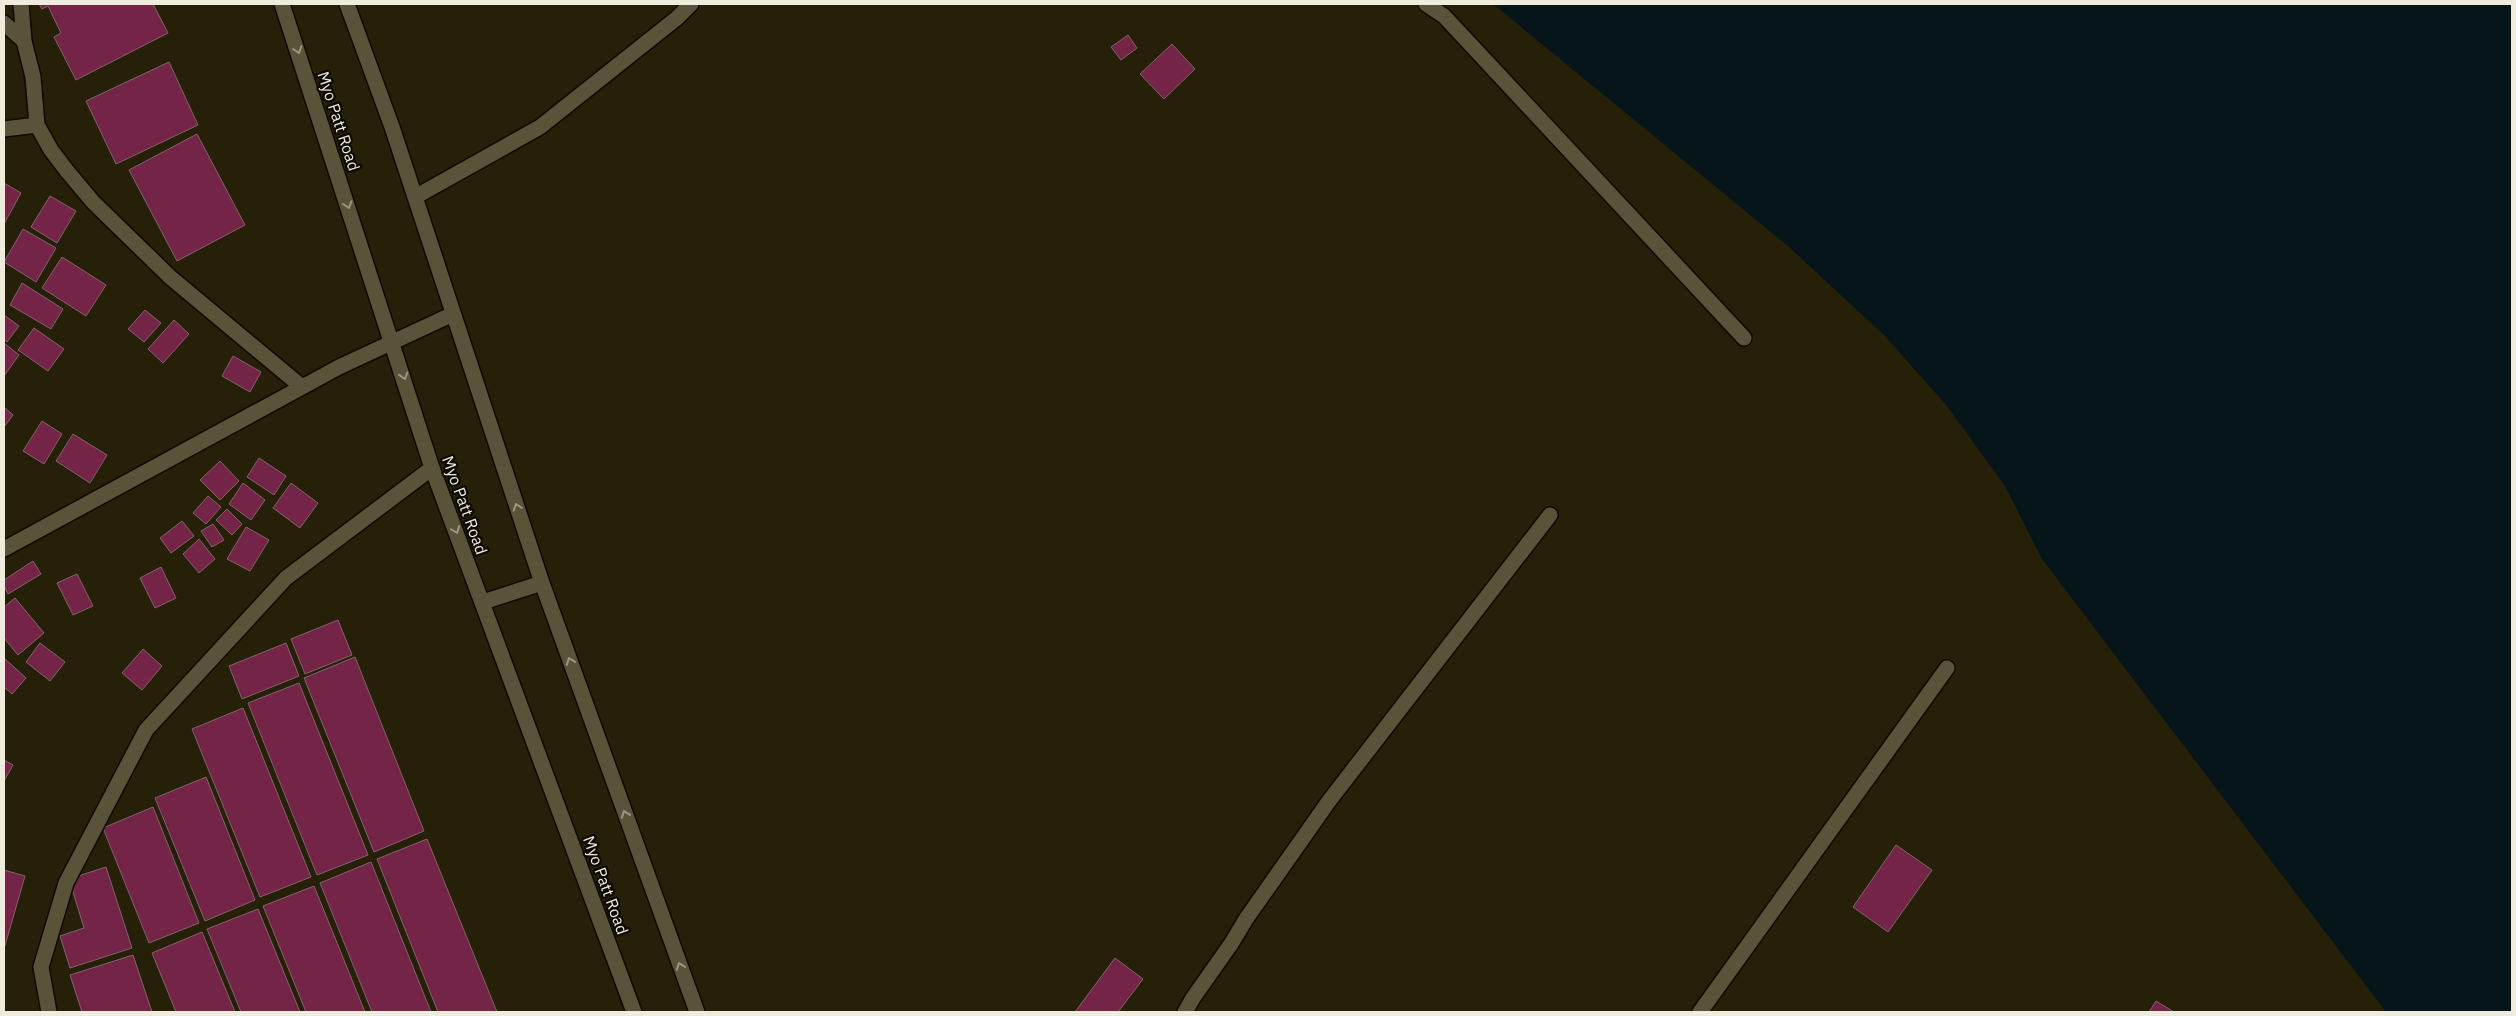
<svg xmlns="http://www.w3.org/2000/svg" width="2516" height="1016" viewBox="0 0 2516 1016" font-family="'IBM Plex Sans',sans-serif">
<rect width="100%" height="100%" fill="#262008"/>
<path fill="#061519" d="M1493,4H2512V1012H2386L2042,559L2005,486L1947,406L1884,335L1788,246Z"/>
<path fill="#732447" stroke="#80646d" d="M39,4H153L168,33L76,80L54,37L61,33L48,6L42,9Z
M1128,35L1137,48L1121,60L1111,47Z
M1172,44L1195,69L1164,99L1140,74Z
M169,62L198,125L116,164L86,101Z
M197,134L245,225L177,261L129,170Z
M4,183L21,193L4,224Z
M50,196L76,211L57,243L31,227Z
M23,229L56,248L36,282L4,262Z
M62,257L106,285L86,316L42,288Z
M22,283L63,309L51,329L10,305Z
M145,310L161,323L144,342L128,329Z
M4,315L19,326L7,342L4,339Z
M174,320L189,334L163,363L148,349Z
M34,328L64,349L48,371L18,350Z
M4,343L19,355L4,376Z
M233,356L261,372L250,392L222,376Z
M4,407L13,415L4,427Z
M42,421L62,434L44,464L23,451Z
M73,434L107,455L90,483L56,461Z
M259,458L286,476L274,495L247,477Z
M220,461L239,481L220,500L200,480Z
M243,483L265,500L251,520L229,504Z
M291,483L318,503L300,528L273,508Z
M208,496L221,507L206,524L193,513Z
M227,509L242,524L232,535L216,520Z
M182,521L194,536L171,553L160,538Z
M213,524L224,540L212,547L201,531Z
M246,527L269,540L250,571L227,559Z
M199,539L215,559L199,573L183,554Z
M33,561L41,574L8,594L4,586V580Z
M161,567L176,598L155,608L140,578Z
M77,574L93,606L73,615L57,583Z
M15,598L44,633L18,655L4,638V607Z
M338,620L352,655L305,674L291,639Z
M40,643L65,662L50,681L26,662Z
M286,643L299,676L242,699L229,666Z
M143,649L162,666L142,690L122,673Z
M355,657L424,831L374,852L304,678Z
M4,658L26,678L12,694L4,687Z
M299,683L368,855L317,875L248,703Z
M243,708L311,877L260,897L192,729Z
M4,760L13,765L4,781Z
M206,777L255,900L205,921L155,798Z
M153,807L199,923L149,943L103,828Z
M427,839L497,1012H438L377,859Z
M1896,845L1932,870L1888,932L1853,907Z
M371,862L431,1012H372L320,883Z
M106,867L132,948L70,968L60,936L84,928L69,879Z
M4,870L25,876L4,949Z
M314,886L365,1012H306L263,906Z
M258,909L300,1012H241L207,929Z
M202,932L235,1012H176L152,953Z
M133,955L152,1012H82L70,975Z
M1115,958L1143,979L1118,1012H1075Z
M2156,1001L2174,1012H2149Z"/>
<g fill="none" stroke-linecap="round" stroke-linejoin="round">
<defs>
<path id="lane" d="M1426,4L1444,16L1744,338
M415,197L540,127L677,18L691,4
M49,1012L41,967L66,883L146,730L286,578L432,468
M1185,1012L1193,998L1231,944L1246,919L1329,801L1550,515
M1700,1012L1947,668"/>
<path id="street" d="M21,4L24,41
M4,23L24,41L33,77L37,125L51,150L67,171L93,202L170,277L302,387
M4,129L37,125
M4,549L339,367L453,314"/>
<path id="secondary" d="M282,4L432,468L634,1012
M347,4L392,127L542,583L697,1012
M483,602L542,583"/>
</defs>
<use href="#lane" stroke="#0f0a00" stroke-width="18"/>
<use href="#street" stroke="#0f0a00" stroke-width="18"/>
<use href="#secondary" stroke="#0f0a00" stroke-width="18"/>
<use href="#lane" stroke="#59533a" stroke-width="15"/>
<use href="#street" stroke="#59533a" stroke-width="15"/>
<use href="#secondary" stroke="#59533a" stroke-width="15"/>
</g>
<defs><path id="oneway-chevron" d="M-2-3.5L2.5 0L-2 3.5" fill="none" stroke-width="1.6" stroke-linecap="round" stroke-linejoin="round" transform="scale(1.25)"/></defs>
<g stroke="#9c9783">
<use href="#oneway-chevron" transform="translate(298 50) rotate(72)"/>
<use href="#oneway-chevron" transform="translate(348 205) rotate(72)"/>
<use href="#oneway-chevron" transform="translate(404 376) rotate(73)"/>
<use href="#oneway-chevron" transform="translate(517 507) rotate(-108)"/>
<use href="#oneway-chevron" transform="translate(456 530) rotate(69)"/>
<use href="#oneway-chevron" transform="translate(570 661) rotate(-110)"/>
<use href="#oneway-chevron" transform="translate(625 814) rotate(-110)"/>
<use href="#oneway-chevron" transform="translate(680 966) rotate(-110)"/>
</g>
<g text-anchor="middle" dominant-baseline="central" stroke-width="4.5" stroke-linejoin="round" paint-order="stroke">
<g font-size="16" fill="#efebdd" stroke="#0c0a03">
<text transform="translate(339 121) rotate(72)">Myo Patt Road</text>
<text transform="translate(465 505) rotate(70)">Myo Patt Road</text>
<text transform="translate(606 885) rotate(70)">Myo Patt Road</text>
</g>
</g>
<rect width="2516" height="1016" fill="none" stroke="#efebdd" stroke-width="10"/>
</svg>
